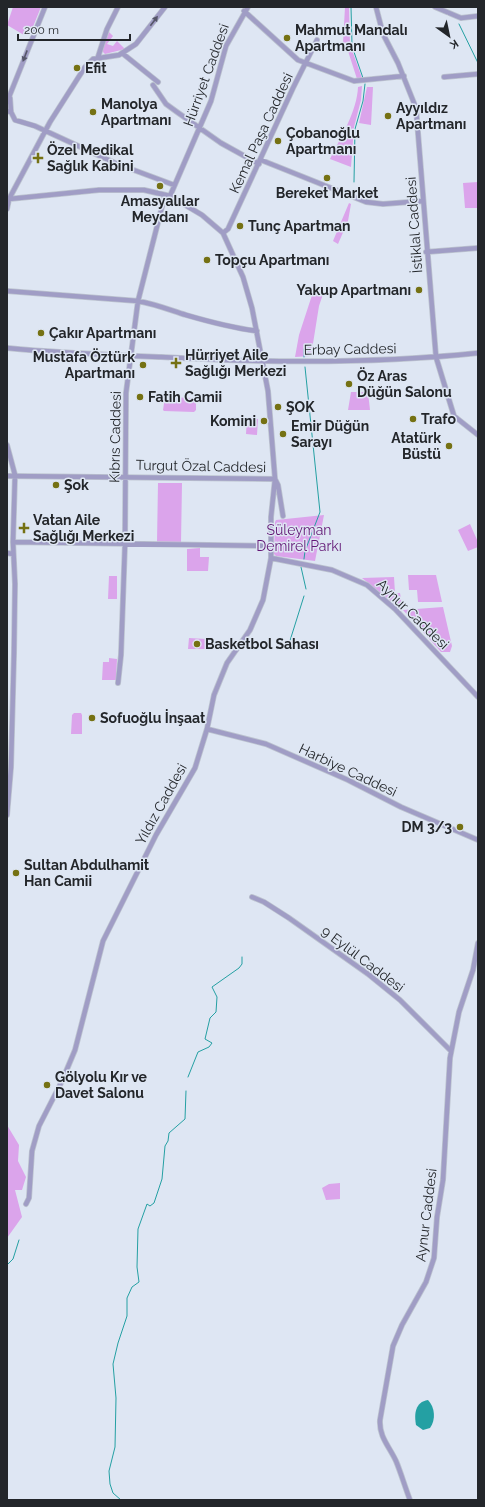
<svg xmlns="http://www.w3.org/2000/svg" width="485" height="1507" viewBox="0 0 485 1507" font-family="Raleway,sans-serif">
<rect width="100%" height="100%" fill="#dee6f3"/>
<path fill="#dba4eb" d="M13,7H41L30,34L24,35L7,25Z
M345,7H349L350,45L343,43Z
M109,32L113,36L107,44L113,46L117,41L125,49L105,54L102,51Z
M352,50L362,78L357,79L348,51Z
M362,86L361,100L354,127L351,167L330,159C341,137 357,111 358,87Z
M367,87H373L371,125L359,123Z
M478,182V217L477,208H465L463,183Z
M349,203L351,204L348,221L338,244L333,241Z
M314,289L324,291L319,306L311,356L295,357L299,335Z
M351,392H368L370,410H348Z
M165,397L194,398L196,400V410L194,412L164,411L163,410Z
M247,418L258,419L257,435L246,434Z
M158,483H182L181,543L157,542Z
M324,515L315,561L276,556L274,554L275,522L276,520Z
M470,524L478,542V547L468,551L458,530Z
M200,548V557H209L208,571H187V549Z
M408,575H436L442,602H418L417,590H409Z
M109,576H117V599H108Z
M394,577L395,593H400L402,605L397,606L362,578Z
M443,607L452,646L450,652H441L403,610Z
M189,638L206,639V649H188Z
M109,658L117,659L116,680H102L103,662H109Z
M74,713H81L82,715V734H71L72,715Z
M7,1125L19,1145L18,1161L26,1177L22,1190H15L22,1217L7,1238Z
M340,1183V1199L326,1200L322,1188L329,1184Z"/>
<path fill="#24a0a3" d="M428,1400C435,1407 436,1420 430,1428L423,1430L416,1425C414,1414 415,1402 428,1400Z"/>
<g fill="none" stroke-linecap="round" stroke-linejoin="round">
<path stroke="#24a0a3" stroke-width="1" d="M351,7L352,44
M459,24L478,63
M354,52L363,78
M354,182L355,129L363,101L365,84
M304,357V349
M304,559L305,551L320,512L305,367
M301,567L306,589
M288,647L304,596
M188,1077L198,1052L209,1047L212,1043L205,1039L210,1018L216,1012L217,997L212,987L239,968L242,964V957
M7,1265L13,1259L19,1240
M121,1500L113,1493L110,1484L109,1471L115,1447L116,1398L113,1364L118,1343L127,1316V1298L132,1287L139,1282L137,1267L138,1229L147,1204L150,1206L154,1203L162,1179L165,1146L168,1141L169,1133L185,1119L186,1091"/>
<defs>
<path id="minor" d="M376,7L383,34L398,63L416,108L436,357L454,416L478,435
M435,7L461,18L478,16
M244,11L298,60L354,81L404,76
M122,53L158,82
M98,57L107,29L118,7
M444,77L478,74
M153,85L166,104L177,112L221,143L259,164
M10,98L11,112
M7,102L45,7
M7,111L11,112L15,120L35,126L115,163L174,185
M261,160L366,202L383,204L423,201
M170,196L211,101L226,46L248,7
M9,199L99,190H144L170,196L202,215L223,233L243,277L252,308L268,391L275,479L271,517V558L263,600L250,630L227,663L214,695L207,729L195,768L156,835L103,941L75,1050L62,1081L39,1126L32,1151L29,1198L26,1204
M7,209L9,199L50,122L85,67L93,59L119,55L136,44L165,7
M223,233L228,229L293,88L317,40
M426,252L478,248
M7,291L138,301C155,304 170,310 186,315C210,322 233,328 257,331
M7,348C58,353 110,355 161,357C267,363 373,364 478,353
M7,445L15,475L13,542L15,584L14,653L11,767L7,815
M7,476L275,479L278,485L283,516
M13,542L272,546
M7,553L13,554
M271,558L332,570L367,585L395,609L478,697
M118,683L121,655L125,543L126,393L138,301L165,195
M207,729L266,744L348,780L401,807L478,840
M252,897L264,902L289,918L368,974L400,1000L451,1051
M410,1500C405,1487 401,1473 396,1461C389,1446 379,1437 380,1420L393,1346L402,1325L426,1282L434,1258L437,1217L443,1180L450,1058L459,1012L473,970L478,943"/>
</defs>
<use href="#minor" stroke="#bcc3cf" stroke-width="6"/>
<use href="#minor" stroke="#a09dc5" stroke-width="4.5"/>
</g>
<defs><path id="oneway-solid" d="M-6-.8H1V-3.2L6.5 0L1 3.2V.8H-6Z"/></defs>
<g fill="#555668">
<use href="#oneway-solid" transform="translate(154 21) rotate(-53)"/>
<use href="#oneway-solid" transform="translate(25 56) rotate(111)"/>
</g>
<g fill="#757113" stroke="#dee6f3" stroke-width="1.5">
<circle cx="287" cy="38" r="4"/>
<circle cx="77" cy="68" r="4"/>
<circle cx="93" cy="112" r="4"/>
<circle cx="388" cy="116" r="4"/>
<circle cx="278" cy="141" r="4"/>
<path d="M36 152h4v4h4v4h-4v4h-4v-4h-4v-4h4z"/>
<circle cx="327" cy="178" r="4"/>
<circle cx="160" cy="186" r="4"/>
<circle cx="240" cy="226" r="4"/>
<circle cx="207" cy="260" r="4"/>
<circle cx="419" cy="290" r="4"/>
<circle cx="41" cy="333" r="4"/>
<path d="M174 357h4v4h4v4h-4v4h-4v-4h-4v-4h4z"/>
<circle cx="143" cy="365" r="4"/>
<circle cx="349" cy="384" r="4"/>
<circle cx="140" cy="397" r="4"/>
<circle cx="278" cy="407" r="4"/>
<circle cx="413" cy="419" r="4"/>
<circle cx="264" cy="421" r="4"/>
<circle cx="283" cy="434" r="4"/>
<circle cx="449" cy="446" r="4"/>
<circle cx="56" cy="485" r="4"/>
<path d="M22 522h4v4h4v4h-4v4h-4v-4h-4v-4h4z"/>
<circle cx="197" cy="644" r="4"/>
<circle cx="92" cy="718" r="4"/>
<circle cx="460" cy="827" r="4"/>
<circle cx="16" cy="873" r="4"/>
<circle cx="47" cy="1085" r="4"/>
</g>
<g text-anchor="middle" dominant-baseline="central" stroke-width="3" stroke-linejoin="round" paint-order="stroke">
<g font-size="14" font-weight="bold" fill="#23262a" stroke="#dee6f3" text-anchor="start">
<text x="295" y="30">Mahmut Mandalı<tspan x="295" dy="16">Apartmanı</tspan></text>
<text x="85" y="68">Efit</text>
<text x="101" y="104">Manolya<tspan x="101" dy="16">Apartmanı</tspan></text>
<text x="396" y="108">Ayyıldız<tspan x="396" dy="16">Apartmanı</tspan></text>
<text x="286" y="133">Çobanoğlu<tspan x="286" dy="16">Apartmanı</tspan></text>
<text x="47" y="150">Özel Medikal<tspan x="47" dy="16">Sağlık Kabini</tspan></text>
<text x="327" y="193" text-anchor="middle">Bereket Market</text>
<text x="160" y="201" text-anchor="middle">Amasyalılar<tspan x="160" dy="16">Meydanı</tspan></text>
<text x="248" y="226">Tunç Apartman</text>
<text x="215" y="260">Topçu Apartmanı</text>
<text x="411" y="290" text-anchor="end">Yakup Apartmanı</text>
<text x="49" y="333">Çakır Apartmanı</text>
<text x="185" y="355">Hürriyet Aile<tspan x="185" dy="16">Sağlığı Merkezi</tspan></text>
<text x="135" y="357" text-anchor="end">Mustafa Öztürk<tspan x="135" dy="16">Apartmanı</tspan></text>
<text x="357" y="376">Öz Aras<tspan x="357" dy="16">Düğün Salonu</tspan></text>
<text x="148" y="397">Fatih Camii</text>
<text x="286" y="407">ŞOK</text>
<text x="421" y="419">Trafo</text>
<text x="256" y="421" text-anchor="end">Komini</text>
<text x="291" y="426">Emir Düğün<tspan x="291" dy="16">Sarayı</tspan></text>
<text x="441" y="438" text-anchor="end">Atatürk<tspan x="441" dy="16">Büstü</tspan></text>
<text x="64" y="485">Şok</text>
<text x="33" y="520">Vatan Aile<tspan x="33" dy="16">Sağlığı Merkezi</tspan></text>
<text x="205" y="644">Basketbol Sahası</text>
<text x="100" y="718">Sofuoğlu İnşaat</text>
<text x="452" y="827" text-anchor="end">DM 3/3</text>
<text x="24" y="865">Sultan Abdulhamit<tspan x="24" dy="16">Han Camii</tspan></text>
<text x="55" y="1077">Gölyolu Kır ve<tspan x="55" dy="16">Davet Salonu</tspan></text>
</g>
<g font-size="14" fill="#23262a" stroke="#dee6f3">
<text transform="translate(206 75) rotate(-70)">Hürriyet Caddesi</text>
<text transform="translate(261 133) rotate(-65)">Kemal Paşa Caddesi</text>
<text transform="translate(414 225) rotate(-94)">İstiklal Caddesi</text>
<text transform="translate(350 349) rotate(-1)">Erbay Caddesi</text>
<text transform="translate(115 437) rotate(-89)">Kıbrıs Caddesi</text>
<text transform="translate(201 466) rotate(1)">Turgut Özal Caddesi</text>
<text transform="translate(413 614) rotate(44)">Aynur Caddesi</text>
<text transform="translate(348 770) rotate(25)">Harbiye Caddesi</text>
<text transform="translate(161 804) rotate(-61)">Yıldız Caddesi</text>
<text transform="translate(363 959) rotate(37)">9 Eylül Caddesi</text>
<text transform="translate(426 1215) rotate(-83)">Aynur Caddesi</text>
</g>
<g font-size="14" fill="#621775" stroke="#dee6f3">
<text x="299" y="530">Süleyman<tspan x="299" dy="16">Demirel Parkı</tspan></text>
</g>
</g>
<rect width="485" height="1507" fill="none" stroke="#23262a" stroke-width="16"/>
<g transform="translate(449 36) rotate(147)" stroke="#dee6f3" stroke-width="3" paint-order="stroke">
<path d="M0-3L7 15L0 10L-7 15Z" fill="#23262a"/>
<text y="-6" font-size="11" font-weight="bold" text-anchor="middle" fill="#23262a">K</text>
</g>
<path d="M18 34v6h112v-6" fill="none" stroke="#23262a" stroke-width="2"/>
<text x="24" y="34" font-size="12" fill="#23262a" stroke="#dee6f3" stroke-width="3" paint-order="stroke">200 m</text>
</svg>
